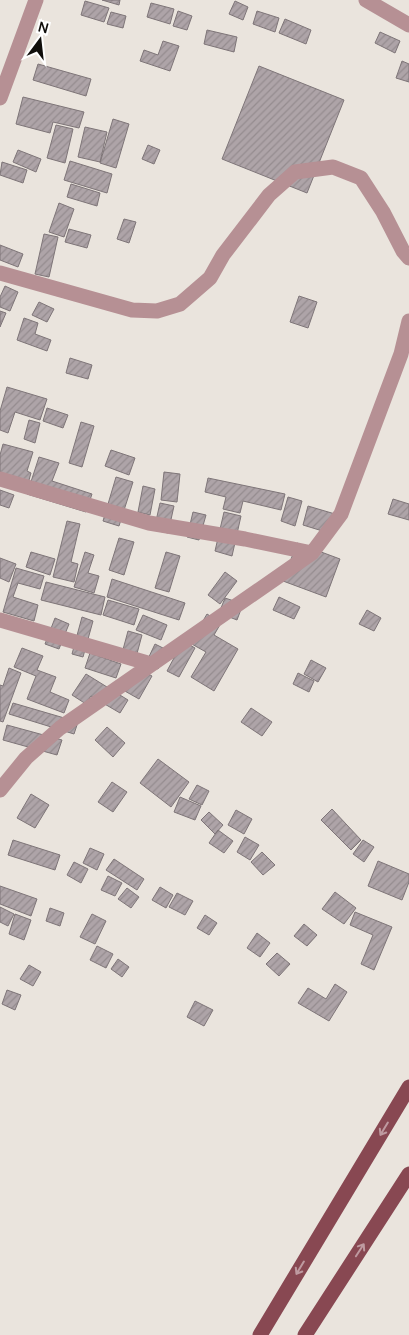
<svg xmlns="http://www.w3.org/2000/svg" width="409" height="1335" viewBox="0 0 409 1335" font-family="Manrope,sans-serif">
<defs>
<pattern id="building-hatch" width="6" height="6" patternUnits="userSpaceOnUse" patternTransform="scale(1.25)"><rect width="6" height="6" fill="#aea4a8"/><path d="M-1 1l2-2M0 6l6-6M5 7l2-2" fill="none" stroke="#958c8f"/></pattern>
</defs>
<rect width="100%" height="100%" fill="#eae4dd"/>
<path fill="url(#building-hatch)" stroke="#7e7578" d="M102,0H120L119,5Z
M85,1L109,8L104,22L81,15Z
M235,1L248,7L243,20L229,14Z
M151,3L174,9L170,24L147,17Z
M178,11L192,16L187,30L173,26Z
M257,11L279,18L275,32L253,24Z
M111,12L126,16L123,28L107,24Z
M285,19L311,30L306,44L279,33Z
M207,30L237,37L234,52L204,44Z
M380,32L400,41L395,53L375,43Z
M163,41L179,46L170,71L140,61L144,50L158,55Z
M402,61L409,64V82L396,78Z
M38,64L91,79L86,96L33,80Z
M259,66L344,100L307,193L222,159Z
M23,97L84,112L79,128L53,122L50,133L16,124Z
M113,119L129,124L116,168L100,163Z
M56,125L73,129L65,163L47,158Z
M85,127L107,132L100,162L78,157Z
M148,145L160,150L154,164L142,159Z
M18,150L41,159L36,172L13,162Z
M70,161L112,174L107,193L64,180Z
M2,162L27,170L23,183L0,175Z
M71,184L100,193L97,206L67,197Z
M59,203L74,209L64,237L49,232Z
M124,219L136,222L129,243L117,239Z
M69,229L91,235L87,248L65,242Z
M44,234L58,237L49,277L35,274Z
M0,245L23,254L18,267L0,260Z
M5,286L18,292L10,311L0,307V297Z
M299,296L317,302L308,328L290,322Z
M39,302L54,309L47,322L32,315Z
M0,311L6,313L0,327Z
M24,318L38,323L35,334L51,340L47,351L17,340Z
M70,358L92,365L88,379L66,373Z
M7,387L47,399L40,420L15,412L8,433L0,430V411Z
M47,408L68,415L63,428L43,421Z
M29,420L40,423L35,443L24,439Z
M81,422L94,426L82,467L69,463Z
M3,444L33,452L27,471L31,473L27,487L0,479V455Z
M111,450L135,458L129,475L105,466Z
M39,457L59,463L52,481L92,494L86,512L27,494Z
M164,472L180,474L177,502L161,500Z
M116,477L133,482L119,526L103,521Z
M208,478L285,494L281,510L243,501L240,513L223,509L226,497L205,492Z
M143,486L155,489L150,515L138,512Z
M0,490L14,495L9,508L0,505Z
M288,497L302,501L295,526L281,521Z
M393,499L409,504V520L388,514Z
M160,503L174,506L168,533L154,530Z
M308,506L335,514L329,533L303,525Z
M193,512L206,515L199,540L187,537Z
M224,512L241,516L232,556L215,551Z
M67,521L80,524L71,562L78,564L74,582L53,577Z
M119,538L134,542L124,575L109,570Z
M297,543L340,559L326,597L283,581Z
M31,552L55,559L50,575L26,567Z
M85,552L94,555L88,573L99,576L94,593L74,587Z
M166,552L180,556L169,592L155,588Z
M0,558L16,564L9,582L0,578Z
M16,568L44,576L40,589L18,583L13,597L38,605L34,621L3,612Z
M225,572L237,581L220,604L208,595Z
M112,579L185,603L179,620L107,597Z
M46,582L105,597L101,615L41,600Z
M279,597L300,607L294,619L273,610Z
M225,598L243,604L237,620L219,613Z
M108,600L139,609L134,625L103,615Z
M367,610L381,618L374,631L359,624Z
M207,614L221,623L214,635L238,649L214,691L191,677L206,652L190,643Z
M143,615L167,625L161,640L136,630Z
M82,617L93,621L83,657L72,654Z
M55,618L69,624L59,649L45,644Z
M128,631L142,635L135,661L121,657Z
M183,641L195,648L179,677L167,671Z
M155,644L167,650L158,669L146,663Z
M22,648L43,656L37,670L56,677L50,692L69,700L64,713L27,699L36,676L14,667Z
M90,653L121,664L116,678L85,668Z
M311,660L326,668L318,682L304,674Z
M136,667L152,676L139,699L123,690Z
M9,668L21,673L3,722L0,721V685L3,686Z
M298,673L314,681L309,692L293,684Z
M86,674L128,700L120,713L91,696L86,704L72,695Z
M13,703L78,722L74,734L9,714Z
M251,708L272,722L262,736L241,722Z
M7,725L62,740L57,755L3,740Z
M107,727L125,743L113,757L95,740Z
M158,759L189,782L171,807L140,783Z
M112,782L127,792L113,812L98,802Z
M197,785L209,791L202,805L189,799Z
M31,794L49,805L35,828L17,818Z
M180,797L201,806L195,820L174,812Z
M332,809L361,840L351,850L321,820Z
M236,810L252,819L244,834L228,825Z
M209,812L223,825L215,834L201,820Z
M218,830L233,841L224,853L209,843Z
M245,837L259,845L250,860L237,852Z
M13,840L60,855L55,870L8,855Z
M363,840L374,847L364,862L353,854Z
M90,848L104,854L97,870L83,863Z
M262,852L275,865L263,875L251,862Z
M114,859L144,879L137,890L106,870Z
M378,861L409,874V882L402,900L368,886Z
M74,862L88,869L81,883L67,875Z
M108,876L122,883L115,896L101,890Z
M0,886L37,899L31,916L0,904Z
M160,887L173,895L166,908L152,900Z
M127,888L139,897L131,908L118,899Z
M335,892L356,908L344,924L322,909Z
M177,893L193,901L185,915L169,907Z
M0,907L14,914L8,926L0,922Z
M50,908L64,913L60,926L46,921Z
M355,912L392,927L374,970L361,964L373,935L350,925Z
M15,914L31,920L24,940L9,934Z
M92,914L106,921L95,944L80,937Z
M205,915L217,923L209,935L197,928Z
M304,924L317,935L307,946L294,936Z
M257,933L270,943L260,957L247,948Z
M97,946L113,954L106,968L90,960Z
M277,953L290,964L279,976L266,964Z
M118,959L129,967L122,977L111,969Z
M29,965L41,972L33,986L20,979Z
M335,984L347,992L329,1021L298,1003L308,988L326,999Z
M7,990L21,995L15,1010L2,1004Z
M195,1001L213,1010L204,1026L187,1017Z"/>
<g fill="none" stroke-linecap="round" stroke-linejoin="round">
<path stroke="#b69094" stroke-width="15" d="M366,0L409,25
M0,98L36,0
M0,273L132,310L157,311L180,304L210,278L223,255L269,195L295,172L333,167L361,178L383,212L403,251L409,258
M0,479L149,523L245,539L312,553
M0,620L151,664
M0,790L26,758L60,728L312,553L341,514L401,354L409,321"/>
<path stroke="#884852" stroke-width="15" d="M260,1335L409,1087
M305,1335L409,1174"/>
</g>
<defs><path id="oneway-shaft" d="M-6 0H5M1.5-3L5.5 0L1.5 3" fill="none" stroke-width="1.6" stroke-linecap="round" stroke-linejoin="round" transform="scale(1.25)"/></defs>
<g stroke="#be9aa0">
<use href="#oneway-shaft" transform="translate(384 1129) rotate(121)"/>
<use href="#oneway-shaft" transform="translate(360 1250) rotate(-57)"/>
<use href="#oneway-shaft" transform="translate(300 1268) rotate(121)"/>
</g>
<g transform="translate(40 40) rotate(15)" stroke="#ffffff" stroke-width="4" paint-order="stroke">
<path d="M0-4L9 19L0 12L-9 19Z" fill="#100e0b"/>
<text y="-8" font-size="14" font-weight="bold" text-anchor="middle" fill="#100e0b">N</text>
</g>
</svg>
